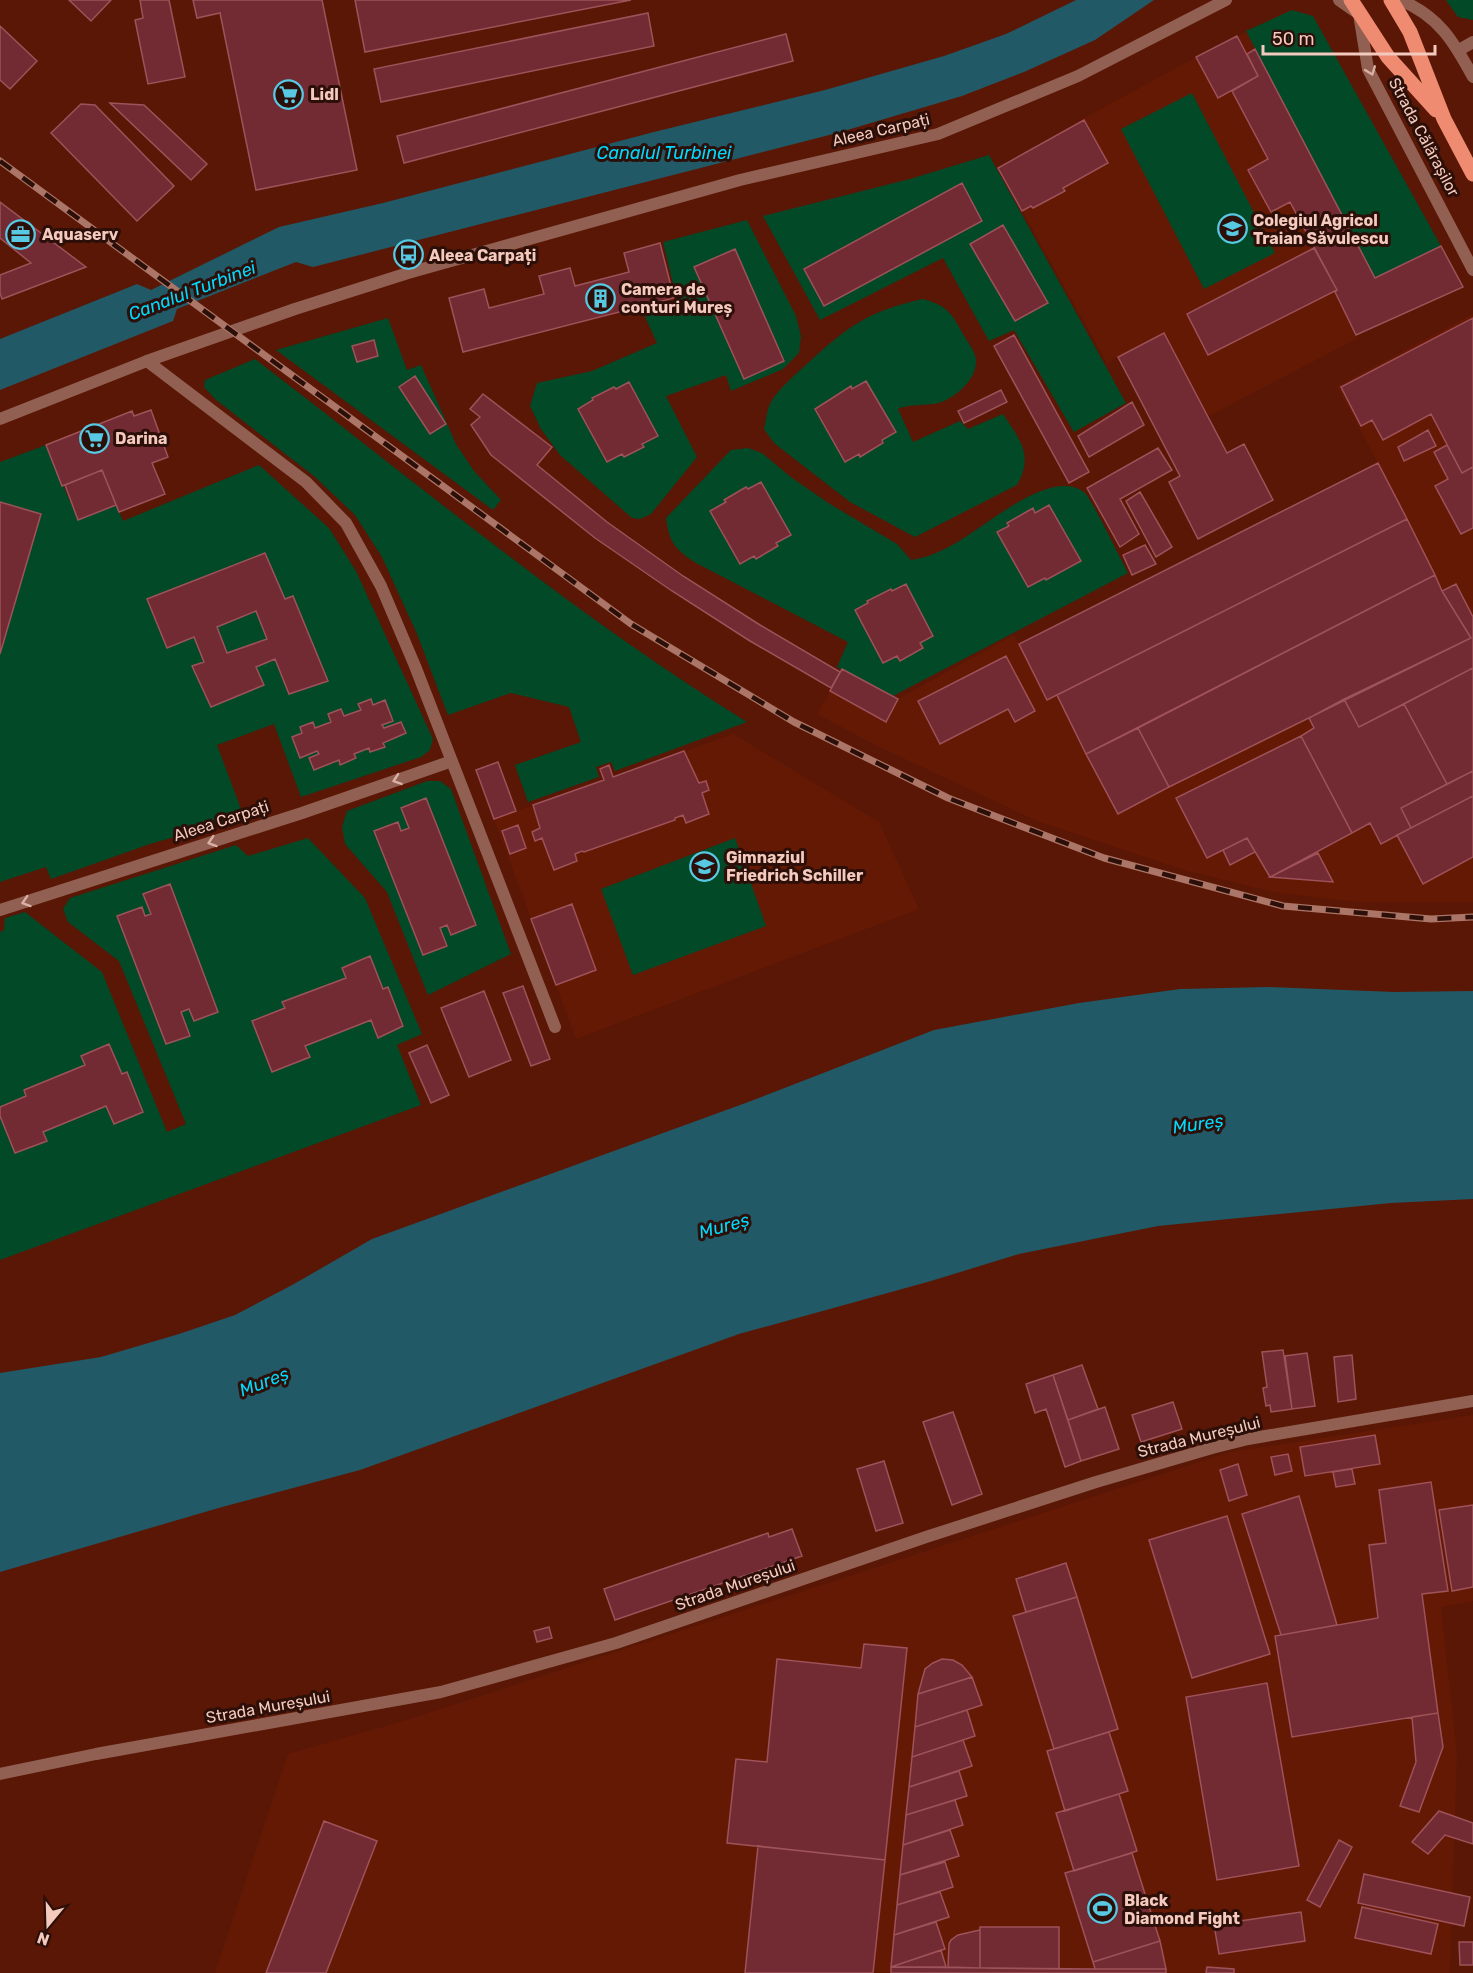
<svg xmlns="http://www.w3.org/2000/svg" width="1473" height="1973" viewBox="0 0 1473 1973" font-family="Rubik,sans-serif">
<rect width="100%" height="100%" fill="#5a1705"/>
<path fill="#641904" d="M1292,10L1313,16L1463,287L1357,335L1358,338L1209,416L1164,333L1107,363L998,168L1097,111L1196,57Z
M1473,314V902H1356L1277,893L1184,870L1037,821L875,745L817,714L830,691L886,722L898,699L1014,635L1019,643L1378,463L1337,386Z
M733,734L879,822L919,909L576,1039L494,819L604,780L600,769L609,765L613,777Z
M1473,1415V1601L1441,1607L1457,1753L1450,1973H215L288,1754L410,1719L1230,1452Z"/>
<path fill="#024928" d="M1446,0H1473V20L1458,17Z
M1292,10L1313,16L1441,246L1375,278L1246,31Z
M1192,93L1275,253L1204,289L1121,129Z
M989,155L1126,403L1074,432L1014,330L989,341L943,258L820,320L763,216L910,179Z
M747,220L796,316L801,336L799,353L783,369L731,391L726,375L666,396L697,457L651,514L640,519L632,518L560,455L541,429L530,406L537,383L592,371L657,343L642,310L677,300L663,242Z
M923,299C947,306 951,312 963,334C967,341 975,351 976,359C977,377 962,391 948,399C933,408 914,402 898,409L913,442L960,421L968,429L1003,414C1020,440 1034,455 1017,485L915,537L850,502L774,443L764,429C766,421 767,409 771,402C779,388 795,375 807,364C847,327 868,311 923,299Z
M388,318L407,370L421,365L456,444L474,471L501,500L493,510L276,350Z
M255,359C417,483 574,615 747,722L615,771L611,762L596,767L599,777L528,802L515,765L581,742L569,707L511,693L448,715L417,634L382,557L355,515L315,477L215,399L204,387L205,380Z
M46,445L78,520L116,505L123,521L259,465L329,528L356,571L433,739L430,750L421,757L301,797L274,724L217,745L244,817L150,844L51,879L46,867L0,882V462Z
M748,448L762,453L792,478L830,504L897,544L911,560C926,558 940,552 954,544C984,528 1050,467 1084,492C1091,497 1121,560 1128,573L891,697L837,667L848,642L696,563C676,550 669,543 666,518L731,450Z
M427,781H440L451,789L511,954L428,995L387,892L345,844L342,827L347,811Z
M308,838L365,898L422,1034L397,1045L421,1105L0,1260V932L4,930L5,918L25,912L102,972L167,1132L186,1124L119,961L68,922L63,909L70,898L236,845L248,856Z
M735,838L766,926L633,975L601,889Z"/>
<path fill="#225966" d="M1076,0H1154L1095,40L1024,72L962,96L837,133L313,267L296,262L177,309L173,321L0,390V339L137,284L151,290L279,227L383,203L654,132L825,90L944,56L1006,34Z
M1268,987L1394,992L1473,991V1199L1391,1203L1158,1226L1019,1254L931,1281L739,1334L360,1470L222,1507L0,1572V1373L101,1357L179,1334L235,1315L294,1284L372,1239L751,1101L934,1030L1079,1003L1180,989Z"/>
<path fill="#722a33" stroke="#9e5259" stroke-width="1.5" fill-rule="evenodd" d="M69,0H111L91,21Z
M140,0H169L185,77L148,84L135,20L143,18Z
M193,0H322L357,170L256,190L220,13L197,18Z
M355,0H631L365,52Z
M648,13L654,46L381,102L374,69Z
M0,26L37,61L10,89L0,80Z
M786,34L793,61L404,163L397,136Z
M1237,36L1258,76L1218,98L1196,57Z
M1255,49L1375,278L1441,246L1463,287L1356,335L1335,292L1337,290L1290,202L1271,212L1248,170L1268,159L1232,91L1258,76L1247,54Z
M110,103L144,105L207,164L191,180Z
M81,104L95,105L174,186L137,221L51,133Z
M1084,120L1108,163L1063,188L1065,191L1033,208L1031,206L1022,211L998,168Z
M962,183L982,221L824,306L804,269Z
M0,202L86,267L2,299L0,293V275L31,263L0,238Z
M1003,225L1048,303L1015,321L970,244Z
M660,243L674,298L463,352L449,298L484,289L489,308L544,294L539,276L570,268L575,286L629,272L624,253Z
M1314,248L1337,290L1208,355L1187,314Z
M735,249L784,361L744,379L694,267Z
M1473,318V467L1462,473L1431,414L1383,440L1372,420L1361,426L1341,387Z
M1164,333L1227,453L1244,444L1273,500L1198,539L1169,482L1180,476L1118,357Z
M1014,335L1089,472L1069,483L994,346Z
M374,340L378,356L357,362L352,346Z
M415,376L446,424L430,434L399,387Z
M866,381L896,432L882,440L883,443L860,457L859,454L845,462L815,409L851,386L852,389Z
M629,382L658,436L642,444L644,447L624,457L622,454L607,462L578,409L593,400L592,398L614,387L616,389Z
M1001,390L1007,402L964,423L958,411Z
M483,394L552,447L537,465L607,522L683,576L760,625L840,672L831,688L750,641L672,591L595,538L491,455L471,425L480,417L470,409Z
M1132,402L1144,425L1089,457L1078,436Z
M151,410L168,457L152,463L165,494L119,512L102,470L62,486L46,445L132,411L134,416Z
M1428,430L1436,446L1404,461L1398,447Z
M1447,445L1462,473L1473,467V528L1461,534L1435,486L1448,479L1434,452Z
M1158,448L1172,470L1120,499L1139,534L1120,547L1087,488Z
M1378,463L1407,519L1047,700L1019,644Z
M102,470L116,505L78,520L65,485Z
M761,482L791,535L776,543L778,546L756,559L754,556L740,564L710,511L726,502L724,500L746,487L748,489Z
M1140,492L1172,547L1156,557L1126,501Z
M0,502L41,514L0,654Z
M1049,505L1081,561L1046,580L1045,578L1028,587L997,532L1009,526L1007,523L1033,508L1035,513Z
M1407,519L1435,575L1086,754L1057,695Z
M1145,545L1156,564L1132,575L1123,555Z
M265,553L285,599L293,596L328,681L289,694L275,659L256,667L264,685L211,707L192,666L204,662L194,637L167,648L147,599ZM256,611L267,639L227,653L217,627Z
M1435,575L1442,591L1471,638L1169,787L1138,728Z
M906,584L933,636L920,643L923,648L900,661L897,656L883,663L855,610L868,603L867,601L891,589L892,591Z
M1456,584L1473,617V668L1359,727L1344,699L1471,638L1442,591Z
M1006,656L1035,711L1015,722L1008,709L940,744L918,701Z
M1473,668V771L1447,784L1404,704Z
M842,669L898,699L886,722L830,691Z
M371,699L373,705L385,700L393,721L382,725L384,728L401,722L406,733L383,743L385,747L370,752L369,748L354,754L356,758L340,765L339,760L314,770L309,758L319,754L317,751L300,758L292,737L302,733L300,727L313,722L315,728L331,722L328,714L341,709L344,716L361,710L358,704Z
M1344,699L1359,727L1404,704L1447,784L1401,808L1411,828L1381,844L1370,823L1352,833L1301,736L1314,728L1309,718Z
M1138,728L1169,787L1118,814L1086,754Z
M1301,736L1352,833L1270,877L1247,838L1207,858L1176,798Z
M684,751L699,783L706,781L709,790L702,793L709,814L686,823L683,815L675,818V820L584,852L582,851L575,854L577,861L554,870L542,838L535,841L532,832L540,828L533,805L604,780L600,769L609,765L613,777Z
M498,762L516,811L494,819L476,770Z
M1473,771V796L1411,828L1401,808Z
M1473,796V857L1423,884L1397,835Z
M426,798L476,925L451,935L447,925L440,928L447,946L423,955L374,831L398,822L401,831L409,828L401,808Z
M518,825L526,848L510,854L502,831Z
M1247,838L1255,852L1230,865L1223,850Z
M1318,853L1333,882L1270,877Z
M170,884L218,1012L194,1021L189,1009L181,1012L190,1036L166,1044L117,916L142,907L145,916L151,914L143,894Z
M572,904L596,970L556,985L531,919Z
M370,956L383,989L388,987L403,1026L378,1038L371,1020L305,1046L310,1057L272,1072L252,1021L285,1008L282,1002L346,978L342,968Z
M523,986L550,1059L531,1066L503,993Z
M484,991L511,1060L469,1077L441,1008Z
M109,1044L122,1074L127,1072L143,1112L114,1124L106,1106L43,1132L47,1141L15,1153L0,1116V1107L26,1096L24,1090L85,1065L81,1056Z
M427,1045L449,1095L431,1103L409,1053Z
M1283,1350L1292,1409L1271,1412L1270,1405L1266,1406L1263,1388L1267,1387L1262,1352Z
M1307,1353L1315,1406L1292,1409L1285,1356Z
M1352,1355L1356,1399L1338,1402L1334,1357Z
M1082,1365L1098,1409L1068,1420L1053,1375Z
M1053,1375L1081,1461L1065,1467L1046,1409L1035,1413L1026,1384Z
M1173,1402L1182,1429L1141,1442L1132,1415Z
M1105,1407L1119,1449L1081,1461L1068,1420Z
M953,1412L982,1494L952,1505L923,1422Z
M1375,1435L1380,1464L1305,1476L1300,1447Z
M1288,1454L1292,1471L1275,1475L1271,1457Z
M884,1461L903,1523L876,1531L857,1469Z
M1238,1464L1247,1495L1229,1501L1220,1470Z
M1352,1469L1355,1484L1336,1487L1333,1472Z
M1431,1482L1448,1591L1422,1594L1438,1713L1292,1737L1275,1636L1378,1618L1369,1545L1386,1543L1379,1490Z
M1299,1496L1337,1625L1281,1635L1242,1514Z
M1473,1505V1587L1452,1591L1439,1510Z
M1227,1516L1270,1654L1192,1678L1149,1540Z
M792,1529L802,1556L615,1620L604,1589L768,1533L769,1537Z
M1066,1563L1077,1597L1026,1612L1016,1579Z
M1077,1597L1118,1729L1054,1749L1013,1616Z
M549,1627L552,1638L537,1642L534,1631Z
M864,1644L907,1648L885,1860L727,1843L736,1759L767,1762L777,1659L861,1668Z
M942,1659L953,1660L962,1665L972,1677L918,1694L925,1669L933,1663Z
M972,1677L982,1705L915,1727L918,1694Z
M1267,1683L1299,1866L1217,1880L1186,1697Z
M967,1710L975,1736L912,1757L915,1727Z
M1438,1713L1443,1747L1419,1812L1400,1806L1416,1762L1412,1717Z
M1109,1732L1128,1791L1065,1811L1047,1751Z
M963,1740L972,1766L909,1787L912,1757Z
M959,1771L967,1796L906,1815L909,1787Z
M1119,1794L1137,1851L1074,1871L1056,1813Z
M955,1800L963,1825L903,1845L906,1815Z
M1439,1811L1473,1823V1844L1445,1835L1428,1854L1412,1842Z
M324,1821L377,1841L326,1973H266Z
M950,1830L959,1856L900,1875L903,1845Z
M1339,1840L1352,1847L1320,1907L1307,1900Z
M758,1846L885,1860L873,1973H745Z
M1132,1853L1160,1941L1093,1962L1065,1873Z
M945,1862L953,1887L897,1905L900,1875Z
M1364,1874L1470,1897L1464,1926L1358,1903Z
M940,1892L949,1917L894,1935L897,1905Z
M1362,1907L1438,1924L1431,1954L1355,1938Z
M1301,1912L1305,1941L1219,1954L1214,1925Z
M936,1922L945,1949L891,1967L894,1935Z
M980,1927H1059V1969L980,1968Z
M980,1930V1968L948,1967L949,1944L951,1940L958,1935Z
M1160,1941L1166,1969H1095L1093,1962Z
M1459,1942H1473V1965H1460Z
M941,1950L946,1967H891Z
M891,1967L1095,1969H1166V1973H891Z
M1207,1967L1234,1969V1973H1206Z"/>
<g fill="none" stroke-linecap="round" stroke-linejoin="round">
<path stroke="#916053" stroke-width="12" d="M1459,50L1473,42
M147,361L306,482L346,523L381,586L415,666L555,1027
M0,910L302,813L452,761
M0,1774L96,1754L441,1692L616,1643L926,1537L1096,1482L1212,1448L1248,1439L1473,1401"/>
<path stroke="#916053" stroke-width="12" d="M1339,0L1359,14L1368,69L1473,270
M1400,0C1439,16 1454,42 1473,77
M0,419L147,361L295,309L408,273L740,180L938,134L1078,76L1226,0"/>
<path stroke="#ef8b71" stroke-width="15" d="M1351,0L1388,57L1436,110
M1391,0L1410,32L1444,119L1473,174"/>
<defs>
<path id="rail" d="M0,161L631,624L794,722L948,798L1104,858L1283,906L1431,919L1473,917"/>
</defs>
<use href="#rail" stroke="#ab7567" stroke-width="7"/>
<use href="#rail" stroke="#2c0f08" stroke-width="4.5" stroke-dasharray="14" stroke-linecap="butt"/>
</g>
<defs><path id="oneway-chevron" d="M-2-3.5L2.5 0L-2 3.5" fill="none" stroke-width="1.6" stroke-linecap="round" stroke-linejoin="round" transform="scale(1.5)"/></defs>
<g stroke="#dbb0a4">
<use href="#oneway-chevron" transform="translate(1371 71) rotate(69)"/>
<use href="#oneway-chevron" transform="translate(397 780) rotate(161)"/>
<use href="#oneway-chevron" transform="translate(212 842) rotate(162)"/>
<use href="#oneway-chevron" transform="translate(26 902) rotate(162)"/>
</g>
<defs>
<symbol id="supermarket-ring" viewBox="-11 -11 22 22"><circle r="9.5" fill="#2c0f08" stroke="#58c9e3" stroke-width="1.5"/><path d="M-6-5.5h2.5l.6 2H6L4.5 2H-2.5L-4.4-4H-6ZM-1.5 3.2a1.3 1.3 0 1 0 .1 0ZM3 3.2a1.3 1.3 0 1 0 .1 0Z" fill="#58c9e3"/></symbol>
<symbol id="university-ring" viewBox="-11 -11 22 22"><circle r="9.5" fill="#2c0f08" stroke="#58c9e3" stroke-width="1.5"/><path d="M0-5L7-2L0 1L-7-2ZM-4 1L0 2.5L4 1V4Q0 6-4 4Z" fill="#58c9e3"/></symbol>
<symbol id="office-ring" viewBox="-11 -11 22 22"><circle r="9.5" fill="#2c0f08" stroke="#58c9e3" stroke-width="1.5"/><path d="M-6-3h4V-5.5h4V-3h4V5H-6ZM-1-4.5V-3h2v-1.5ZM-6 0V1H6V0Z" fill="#58c9e3"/></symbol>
<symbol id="bus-ring" viewBox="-11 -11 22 22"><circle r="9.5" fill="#2c0f08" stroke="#58c9e3" stroke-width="1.5"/><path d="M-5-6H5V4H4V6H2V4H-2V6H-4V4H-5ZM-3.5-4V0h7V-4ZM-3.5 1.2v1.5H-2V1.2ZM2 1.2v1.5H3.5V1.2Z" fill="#58c9e3"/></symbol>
<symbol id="building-ring" viewBox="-11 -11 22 22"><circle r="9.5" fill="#2c0f08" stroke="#58c9e3" stroke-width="1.5"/><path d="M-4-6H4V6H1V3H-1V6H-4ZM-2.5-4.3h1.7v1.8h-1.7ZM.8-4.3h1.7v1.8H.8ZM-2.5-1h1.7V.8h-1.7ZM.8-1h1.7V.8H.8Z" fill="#58c9e3"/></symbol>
<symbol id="school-ring" viewBox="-11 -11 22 22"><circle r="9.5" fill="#2c0f08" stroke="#58c9e3" stroke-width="1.5"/><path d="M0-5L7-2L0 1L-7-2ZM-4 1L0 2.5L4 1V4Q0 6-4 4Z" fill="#58c9e3"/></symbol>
<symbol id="stadium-ring" viewBox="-11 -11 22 22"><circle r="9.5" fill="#2c0f08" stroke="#58c9e3" stroke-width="1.5"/><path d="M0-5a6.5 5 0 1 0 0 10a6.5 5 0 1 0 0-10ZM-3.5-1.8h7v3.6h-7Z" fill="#58c9e3"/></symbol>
</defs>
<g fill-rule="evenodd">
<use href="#supermarket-ring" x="272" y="78" width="33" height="33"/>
<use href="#university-ring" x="1216" y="212" width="33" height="33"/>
<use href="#office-ring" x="4" y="218" width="33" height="33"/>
<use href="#bus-ring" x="392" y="238" width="33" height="33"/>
<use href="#building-ring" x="584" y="282" width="33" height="33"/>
<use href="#supermarket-ring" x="78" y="422" width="33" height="33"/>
<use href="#school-ring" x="688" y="850" width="33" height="33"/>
<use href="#stadium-ring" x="1086" y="1892" width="33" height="33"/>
</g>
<g text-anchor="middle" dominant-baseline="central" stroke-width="6" stroke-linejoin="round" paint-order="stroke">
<g font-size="16" font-weight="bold" fill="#f4cabf" stroke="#2c0f08" text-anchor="start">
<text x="310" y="94">Lidl</text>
<text x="1253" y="220">Colegiul Agricol<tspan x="1253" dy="18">Traian Săvulescu</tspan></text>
<text x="42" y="234">Aquaserv</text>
<text x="429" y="255">Aleea Carpați</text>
<text x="621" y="289">Camera de<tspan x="621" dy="18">conturi Mureș</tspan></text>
<text x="115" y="438">Darina</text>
<text x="726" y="857">Gimnaziul<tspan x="726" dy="18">Friedrich Schiller</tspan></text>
<text x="1124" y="1900">Black<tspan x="1124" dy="18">Diamond Fight</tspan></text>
</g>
<g font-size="16" fill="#f4cabf" stroke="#2c0f08">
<text transform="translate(881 130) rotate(-13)">Aleea Carpați</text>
<text transform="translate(1424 137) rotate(62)">Strada Călărașilor</text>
<text transform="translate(221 821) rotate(-18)">Aleea Carpați</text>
<text transform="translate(1199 1437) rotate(-14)">Strada Mureșului</text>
<text transform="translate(735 1585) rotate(-19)">Strada Mureșului</text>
<text transform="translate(268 1707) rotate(-10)">Strada Mureșului</text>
</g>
<g font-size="18" font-style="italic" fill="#00dafe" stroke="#2c0f08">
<text x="664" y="153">Canalul Turbinei</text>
<text transform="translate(192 291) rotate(-21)">Canalul Turbinei</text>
<text transform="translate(1198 1124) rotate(-8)">Mureș</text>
<text transform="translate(724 1226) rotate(-15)">Mureș</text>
<text transform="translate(264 1382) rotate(-21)">Mureș</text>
</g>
</g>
<g transform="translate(48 1925) rotate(199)" stroke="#2c0f08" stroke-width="4.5" paint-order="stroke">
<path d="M0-4.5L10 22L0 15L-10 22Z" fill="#f4cabf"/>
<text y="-9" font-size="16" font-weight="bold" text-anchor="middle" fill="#f4cabf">N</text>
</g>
<path d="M1263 45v9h172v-9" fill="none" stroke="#f4cabf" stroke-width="3"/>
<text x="1272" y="45" font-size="18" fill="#f4cabf" stroke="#2c0f08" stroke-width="4.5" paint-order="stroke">50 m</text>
</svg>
